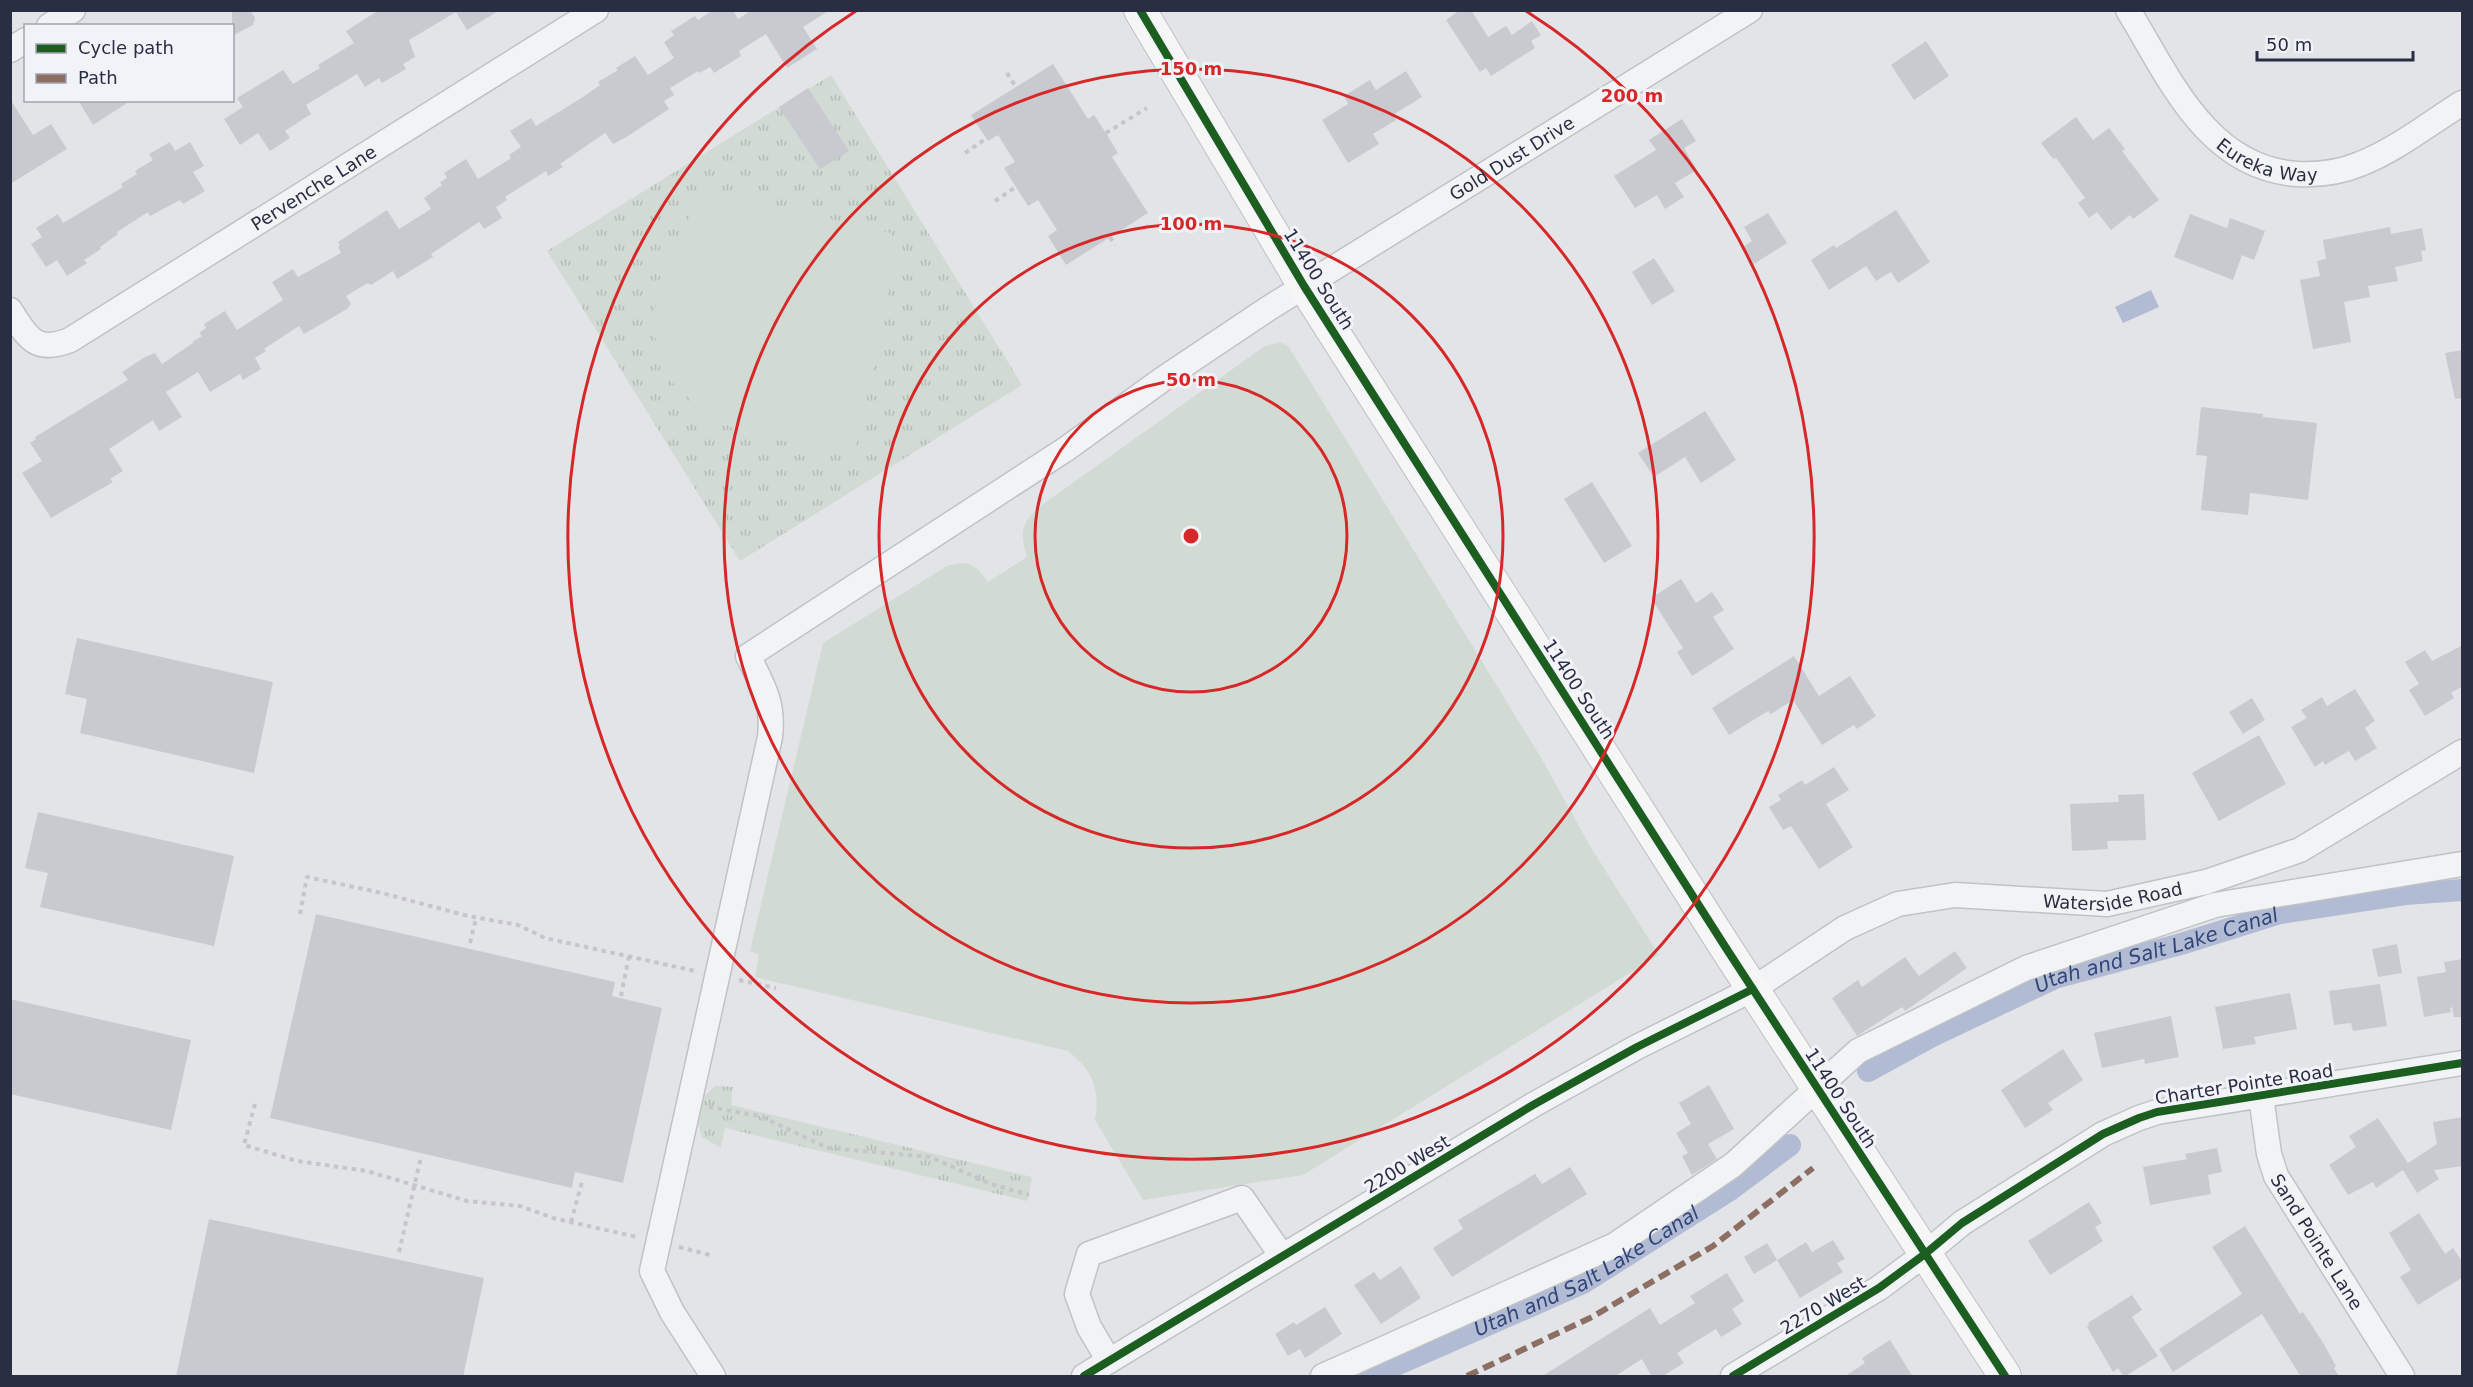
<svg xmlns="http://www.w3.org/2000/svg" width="2473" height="1387" viewBox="0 0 2473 1387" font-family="'DejaVu Sans',sans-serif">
<defs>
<pattern id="grass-tufts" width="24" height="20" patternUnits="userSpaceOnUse" patternTransform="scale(1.5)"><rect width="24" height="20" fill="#d2dbd3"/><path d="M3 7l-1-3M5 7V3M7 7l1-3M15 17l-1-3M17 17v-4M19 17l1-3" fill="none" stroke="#b4bcb6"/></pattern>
</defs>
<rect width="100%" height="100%" fill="#e3e4e8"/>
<path fill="url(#grass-tufts)" d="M831,75L1022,385L740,561L547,251Z
M716,1086L733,1087L731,1105L1032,1177L1027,1201L725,1128L721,1148L702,1137L698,1124L704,1096Z"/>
<path fill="#d2dbd3" d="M703,189L890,233L898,248L855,452L751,436L708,417L671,381L652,329L659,280Z
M1280,342L1288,346L1297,360L1543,761L1590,846L1659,955L1303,1175L1143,1200L1095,1120C1101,1090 1092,1070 1068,1051L755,977L759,955L750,951L823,643L947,566C969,559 975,564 988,582L1027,557C1020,533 1020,525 1039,507L1265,346Z"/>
<path fill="#b1bbd4" d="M2151,290L2159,307L2123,323L2115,307Z"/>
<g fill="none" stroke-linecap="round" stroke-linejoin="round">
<g stroke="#b1bbd4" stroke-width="22">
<path id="s1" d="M1868,1071L1932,1036L2055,978L2181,944L2280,913L2405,894L2462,890"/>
<path id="s2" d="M1371,1376L1583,1283L1730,1190L1790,1145"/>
</g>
</g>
<path fill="#c9cacf" d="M232,10H250L255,18L253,25L232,36Z
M379,10H500L467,30L456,12L409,40L415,57L403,64L406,69L382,83L379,78L365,87L357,74L306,105L311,114L285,131L290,138L270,151L258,133L240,145L224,119L243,107L237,98L283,70L293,84L320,68L318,65L354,43L346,31Z
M713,10H733L738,19L752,10H830L803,27L817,49L787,68L766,34L739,51L741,56L714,73L710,67L699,73L698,71L670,88L674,95L664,101L669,109L628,136L613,144L605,133L560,164L563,167L548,176L546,171L505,197L507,200L496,207L502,218L484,229L479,222L431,254L433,257L397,279L393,271L371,285L368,283L346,296L351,304L347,309L304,334L299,326L264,349L266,351L255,358L261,369L243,380L240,374L210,392L198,372L166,392L182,417L159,431L153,420L109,449L123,471L110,479L113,482L51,518L22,473L42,461L30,443L36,439L35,437L128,380L122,372L145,357L155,353L162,364L193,343L192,342L202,336L199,333L206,328L204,324L225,311L237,330L248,323L283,300L272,282L293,269L298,277L341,253L338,247L340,245L338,242L387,210L399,229L431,209L424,198L442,185L440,182L447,178L444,173L466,159L478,179L511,158L509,155L521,147L510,131L531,118L536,126L583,97L600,85L598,82L618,70L616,68L635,56L648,75L674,58L664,42L674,35L671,31L695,16L698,20Z
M1460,10H1471L1488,37L1506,26L1512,35L1532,21L1541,35L1531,41L1535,48L1491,76L1486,68L1480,72L1446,20Z
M1926,41L1949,76L1914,100L1891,65Z
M1053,64L1088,119L1094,115L1106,133L1118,153L1112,157L1148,213L1066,265L1048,236L1057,230L1038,200L1028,206L1004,168L1015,162L998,135L988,141L971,115Z
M1406,71L1422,97L1393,115L1396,120L1373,134L1379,144L1348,163L1322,120L1348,104L1344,96L1370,80L1376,90Z
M808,88L849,151L820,169L779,107Z
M10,99L33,135L51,124L67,149L10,184Z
M78,100H132L93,125Z
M2076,117L2093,140L2109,128L2125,149L2122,151L2159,200L2133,219L2130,215L2111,230L2097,212L2089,218L2078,203L2085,198L2056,158L2053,159L2041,143Z
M1682,119L1696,141L1684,148L1697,170L1675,183L1684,197L1665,209L1657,195L1635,208L1614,176L1656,150L1649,140Z
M170,142L175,151L190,142L204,166L193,172L205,191L183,204L180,200L150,216L148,212L117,232L118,234L100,247L101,249L84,260L87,263L67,276L57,260L46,267L31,244L42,237L36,228L58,214L63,223L123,187L121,184L137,174L135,171L153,160L149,154Z
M1896,210L1930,262L1898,283L1891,272L1876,281L1866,266L1829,290L1811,260L1834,245L1836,248Z
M1768,213L1787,243L1754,264L1743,247L1752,241L1744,227Z
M2190,214L2227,228L2230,218L2265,231L2254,260L2242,255L2233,280L2174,257Z
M2390,227L2391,234L2422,228L2426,250L2421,251L2423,261L2395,267L2398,281L2368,286L2370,297L2344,302L2351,342L2313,349L2300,280L2320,276L2317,261L2326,259L2323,240Z
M1654,258L1675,291L1652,305L1632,272Z
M2463,350V398L2455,399L2445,353Z
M2201,407L2263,414V417L2317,423L2308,500L2250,493L2248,515L2201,510L2207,456L2196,455Z
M1705,411L1736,460L1701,483L1685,457L1654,477L1638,453Z
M1592,482L1632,546L1604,563L1564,499Z
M1681,579L1696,603L1712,592L1724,610L1713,617L1734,649L1692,676L1677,652L1683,648L1651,598Z
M77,638L273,682L254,773L80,733L87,699L65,694Z
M2463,645V686L2451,693L2454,698L2425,716L2409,690L2419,684L2405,662L2425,650L2432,661Z
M1794,656L1819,696L1850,676L1876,716L1857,729L1854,725L1822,745L1793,700L1771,714L1768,711L1729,735L1712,708Z
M2355,689L2375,721L2365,728L2377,748L2355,761L2349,751L2325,765L2323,761L2315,767L2291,727L2307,718L2301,710L2322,697L2327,706Z
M2252,698L2265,720L2243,734L2229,712Z
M2259,735L2286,784L2219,821L2192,773Z
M1834,767L1849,790L1826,804L1853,847L1819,869L1791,826L1783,830L1769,807L1781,800L1778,795L1802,780L1805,785Z
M2144,794L2146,840L2107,841L2108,849L2072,851L2070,804L2119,802L2118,795Z
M38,812L234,856L214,946L40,907L48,873L25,868Z
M316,914L615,982L612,996L662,1008L623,1183L575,1172L572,1188L270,1118Z
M2397,944L2402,973L2378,977L2372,949Z
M1955,951L1967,968L1905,1011L1902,1007L1857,1036L1832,998L1858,980L1862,987L1905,957L1919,976Z
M2463,959V1017H2454L2452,1007L2450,1008L2451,1012L2424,1017L2417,977L2446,972L2444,962Z
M2380,984L2387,1026L2353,1031L2351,1023L2334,1025L2329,991Z
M2290,993L2297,1029L2254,1037L2256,1044L2223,1049L2215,1007Z
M10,999L191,1040L171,1130L10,1094Z
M2171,1016L2179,1057L2145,1064L2144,1059L2102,1068L2094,1033Z
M2063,1049L2083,1080L2048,1103L2053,1110L2025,1128L2001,1090Z
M1709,1085L1734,1129L1708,1144L1717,1159L1692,1175L1682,1156L1688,1153L1676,1133L1691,1124L1679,1103Z
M2463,1117V1166L2434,1170L2439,1179L2417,1193L2403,1170L2376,1188L2373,1182L2348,1195L2329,1165L2356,1147L2349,1136L2378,1118L2408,1163L2437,1144L2433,1122Z
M2217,1148L2222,1172L2208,1175L2211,1194L2150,1205L2143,1167L2187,1159L2185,1154Z
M1570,1167L1587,1194L1452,1277L1433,1248L1463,1229L1458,1220L1535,1174L1542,1184Z
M2089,1202L2102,1223L2095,1227L2103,1241L2050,1275L2028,1241Z
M2419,1213L2445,1254L2453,1248L2463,1263V1277L2418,1305L2400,1277L2411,1270L2389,1233Z
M209,1219L484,1278L463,1377H176Z
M2245,1226L2300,1314L2303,1312L2322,1341L2336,1366L2334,1368L2339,1377H2301L2262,1314L2173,1372L2159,1349L2242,1294L2212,1247Z
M1833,1240L1845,1259L1837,1263L1843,1272L1800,1298L1777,1260L1806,1242L1812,1252Z
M1767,1243L1777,1260L1754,1274L1744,1257Z
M1401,1266L1421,1298L1381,1324L1354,1285L1374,1272L1380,1280Z
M1727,1273L1744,1301L1732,1309L1742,1324L1721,1337L1716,1329L1677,1353L1684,1363L1661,1377H1652L1642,1359L1614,1377H1541L1650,1308L1660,1325L1695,1303L1690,1296Z
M2132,1295L2142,1310L2132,1317L2158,1356L2124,1377L2118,1368L2113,1372L2087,1327L2089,1325L2088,1323Z
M1325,1307L1342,1334L1305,1358L1300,1349L1288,1356L1275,1334L1294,1322L1296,1325Z
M1890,1340L1913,1377H1844L1865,1363L1862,1358Z"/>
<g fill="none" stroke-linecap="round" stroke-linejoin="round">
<defs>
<g id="minor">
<path id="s3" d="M2128,10C2169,77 2207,169 2298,174C2319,175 2341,172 2360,164C2396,150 2430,123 2462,103"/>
<path d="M49,26L73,10"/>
<path d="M10,50L26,40"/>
<path id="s4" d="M10,310C27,337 35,354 70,340L596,10"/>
<path id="s5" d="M2261,1096L2269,1154L2276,1176L2402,1376"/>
<path d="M1109,1361L1089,1327L1077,1294L1089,1254L1242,1198L1282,1256"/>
<path id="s6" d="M713,1376L672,1312L652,1271L770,737C774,702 763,686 748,656L1066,449L1163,379L1269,308L1750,10"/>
<path id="s7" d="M1084,1376L1533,1105L1637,1047L1753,989L1845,928L1898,904L1955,895L2107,904L2206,882L2300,850L2462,752"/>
<path d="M1323,1376L1615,1245L1733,1165L1858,1051L2026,968L2215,905L2462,864"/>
<path d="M1733,1376L1879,1288L1925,1254L1962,1223L2103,1134L2139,1118L2157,1112L2462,1063"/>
</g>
<path id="major" d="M1140,10L1304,286L1726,948L2005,1376"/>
</defs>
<use href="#minor" stroke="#c1c2c6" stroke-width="27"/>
<use href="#major" stroke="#bfc1c6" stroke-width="34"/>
<path stroke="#c5c5cb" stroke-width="4" stroke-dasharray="4.5 4.5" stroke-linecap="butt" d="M1007,73L1016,87
M1106,133L1147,108
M965,153L984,140
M995,201L1016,187
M1110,237L1115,245
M300,914L307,877L382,893L468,916L518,925L545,938L695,971
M470,943L476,918
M739,980L776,988
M621,996L629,956
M255,1104L244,1145L297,1161L367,1171L467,1201L520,1206L553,1218L637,1237
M709,1107L760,1116L828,1148L930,1157L991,1184L1029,1195
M571,1222L582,1182
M679,1247L714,1256
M399,1252L421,1157"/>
<use href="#minor" stroke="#f2f3f5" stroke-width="24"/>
<use href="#major" stroke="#f6f6f7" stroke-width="32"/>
<path stroke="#8d6e63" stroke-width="6" stroke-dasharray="12 6" stroke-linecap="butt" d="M1467,1376L1592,1317L1713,1246L1813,1168"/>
<defs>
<path id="cycleway" d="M1140,10L1304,286L1726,948L2005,1376
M1084,1376L1533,1105L1637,1047L1753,989
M1733,1376L1879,1288L1925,1254L1962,1223L2103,1134L2139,1118L2157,1112L2462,1063"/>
</defs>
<use href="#cycleway" stroke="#f1f3f8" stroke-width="11"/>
<use href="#cycleway" stroke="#1b5e20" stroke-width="8"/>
</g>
<g fill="none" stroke="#d62828" stroke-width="3">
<circle cx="1191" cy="536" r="156"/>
<circle cx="1191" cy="536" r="312"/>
<circle cx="1191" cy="536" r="467"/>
<path d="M1526 11A623 623 0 1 1 856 11"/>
</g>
<g text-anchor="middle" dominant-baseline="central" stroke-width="6" stroke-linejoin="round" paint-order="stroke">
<g font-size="18" fill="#292e43" stroke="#f1f3f8">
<text stroke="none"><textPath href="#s3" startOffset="214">Eureka Way</textPath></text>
<text stroke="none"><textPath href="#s6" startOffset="1666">Gold Dust Drive</textPath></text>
<text stroke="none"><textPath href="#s4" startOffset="364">Pervenche Lane</textPath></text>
<text transform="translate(1319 279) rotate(58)">11400 South</text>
<text transform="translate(1579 689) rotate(57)">11400 South</text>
<text stroke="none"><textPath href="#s7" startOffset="1158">Waterside Road</textPath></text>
<text transform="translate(2244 1084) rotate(-9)">Charter Pointe Road</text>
<text transform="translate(1841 1098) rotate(57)">11400 South</text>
<text transform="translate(1407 1164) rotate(-31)">2200 West</text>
<text stroke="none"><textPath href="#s5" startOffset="159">Sand Pointe Lane</textPath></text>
<text transform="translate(1823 1305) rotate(-31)">2270 West</text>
</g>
<g font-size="20" font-style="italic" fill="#324578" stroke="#f1f3f8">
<text stroke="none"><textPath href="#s1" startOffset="314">Utah and Salt Lake Canal</textPath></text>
<text stroke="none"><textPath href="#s2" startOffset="240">Utah and Salt Lake Canal</textPath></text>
</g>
</g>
<circle cx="1191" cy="536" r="9" fill="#d62828" stroke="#f1f3f8" stroke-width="3"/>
<g font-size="18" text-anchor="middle" font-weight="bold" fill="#d62828" stroke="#f1f3f8" stroke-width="6" stroke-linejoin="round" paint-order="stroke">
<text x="1191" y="75">150 m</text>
<text x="1632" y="102">200 m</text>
<text x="1191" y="230">100 m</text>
<text x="1191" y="386">50 m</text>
</g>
<rect width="2473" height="1387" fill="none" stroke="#292e43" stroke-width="24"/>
<rect x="24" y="24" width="210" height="78" fill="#f1f3f8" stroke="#a1a4b0" stroke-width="1.5"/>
<rect x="36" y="44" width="30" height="9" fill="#1b5e20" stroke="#a1a4b0" stroke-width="1.5"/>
<text x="78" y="54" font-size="18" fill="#292e43">Cycle path</text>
<rect x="36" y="74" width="30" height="9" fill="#8d6e63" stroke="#a1a4b0" stroke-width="1.5"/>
<text x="78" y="84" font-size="18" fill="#292e43">Path</text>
<path d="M2257 51v9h156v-9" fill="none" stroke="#292e43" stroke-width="3"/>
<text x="2266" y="51" font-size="18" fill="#292e43" stroke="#f1f3f8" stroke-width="4.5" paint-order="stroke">50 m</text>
</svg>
